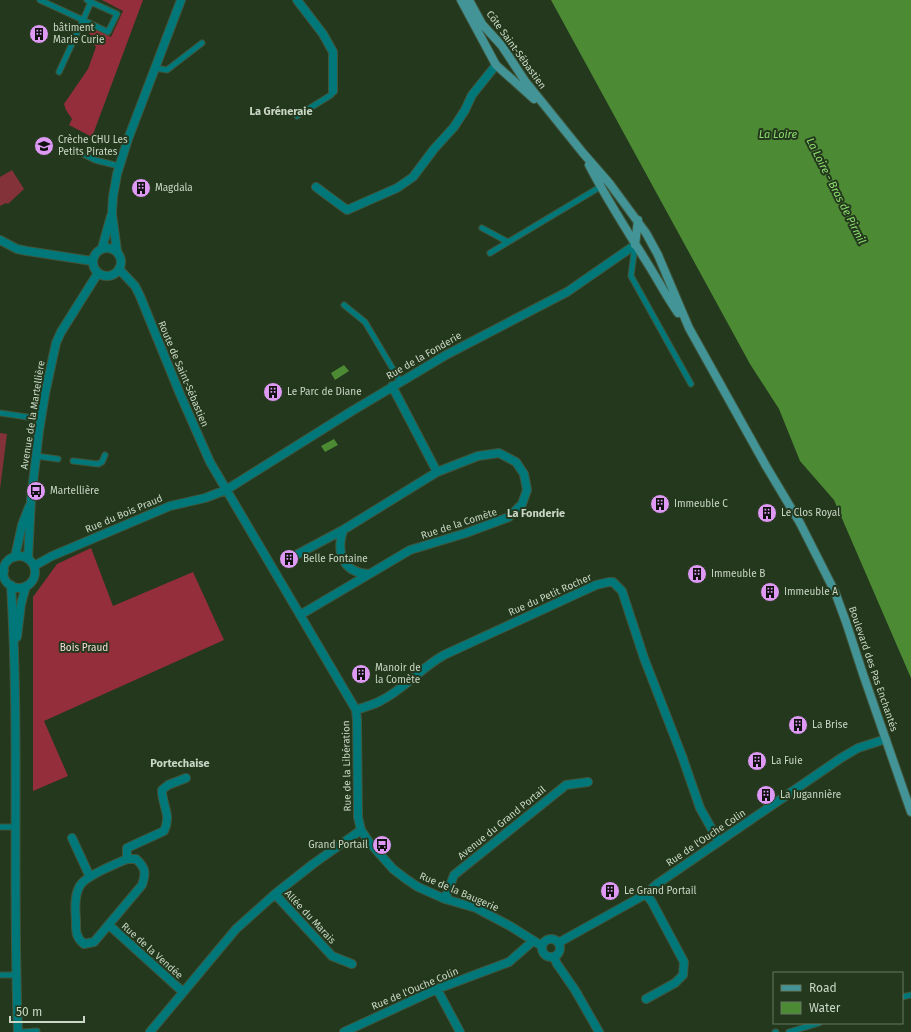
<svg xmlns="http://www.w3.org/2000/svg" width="911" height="1032" viewBox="0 0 911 1032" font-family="'Fira Sans',sans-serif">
<rect width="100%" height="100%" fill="#23381c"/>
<path fill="#843239" d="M12,170L24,189L8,204L6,203L0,206V177Z
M0,433L7,434L0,489Z"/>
<path fill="#942e3a" d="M102,0H143L92,137L69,125L72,119L66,110L64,104L88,69L96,47L89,39L91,35L82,28L84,24L111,37L123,11Z
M91,548L113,606L193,572L224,640L44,721L68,776L33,791V597L57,564Z"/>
<path fill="#4d8a34" d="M551,0H911V678L834,500L800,461L779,409L750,364Z
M344,365L349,371L335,380L331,373Z
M334,439L338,445L325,452L321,446Z"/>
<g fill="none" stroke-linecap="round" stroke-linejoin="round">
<defs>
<path id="service" d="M40,0L83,20L91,2L87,0
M155,68L167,70L202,43
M59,72L83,20L108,32L117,14L91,2
M297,116L331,95L333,91
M73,149L95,160L119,166
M482,228L508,242
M635,245L631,276L691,384
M490,253L600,187
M344,305L365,322L400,381
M0,413L41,419
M36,456L58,459
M73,461L98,464L102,462L105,455
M0,827H15
M0,975H16
M902,997L911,995
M23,1032L37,1031
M775,1032H776
M789,1032L819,1023"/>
<path id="minor" d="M297,0L323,34L333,52V91
M316,187L347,210L397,188L413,177L434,149L454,127L465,110L472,95L496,65
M0,240L17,249L27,251L92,261
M119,269L135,286L140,296L180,394L210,462L356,710L357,720L358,817L361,830L369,842L393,869L406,879L418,887L445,899L476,908L510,926L542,946
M392,386L437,472
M296,555L343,530
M34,566L52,556L170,506L205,498L226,490L352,411L446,355L567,292L635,245
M0,573L4,571
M300,615L410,550L466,533L509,517L522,504L527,490L524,474L516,462L499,453L478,456L437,472L343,530C336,552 342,572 368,574
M356,710C364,707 374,705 382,700C404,689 422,667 444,655L596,585L609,582H613L622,591L644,658L682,756L700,808L719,842
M72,838L90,877
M127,859H136C146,868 146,873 142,885L94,942L84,944C75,937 76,930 76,920C75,909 74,893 81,884C88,875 115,864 127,859Z
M127,859V848L164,831C172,815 162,806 162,790L168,785L186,778
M275,894L332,956L352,964
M646,894L652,902L684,962L683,975L675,983L646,999
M445,899L454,875L566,785L588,782
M109,925L183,992
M542 948a9 9 0 1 1 18 0a9 9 0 1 1-18 0Z
M558,943L646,894L657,884L841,758L858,748L886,739
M554,957L557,964L575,990L599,1032
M437,989L460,1032
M150,1032L236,929L275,894L313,864L361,830
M344,1032L437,989L509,962L533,941"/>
<path id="tertiary" d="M93 262a14 14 0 1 1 28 0a14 14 0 1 1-28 0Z
M102,248L111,216
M117,251L112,214L113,197L117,174L128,139L181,0
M3 572a16 16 0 1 1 32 0a16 16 0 1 1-32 0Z
M15,557L22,525L29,507
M28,559L31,500L39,431L45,394L56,343L61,332L98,273
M11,585C20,734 12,883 18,1032
M17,637L21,604L26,586"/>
<path id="secondary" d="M461,0L496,65L534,99
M469,0L482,24L502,46L525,81L583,153L610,184L646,233L658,255L689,328L766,466L800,523L835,592L846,622L863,674L911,812
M589,165C606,198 626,229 646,261C657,278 666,296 678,313
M635,245L638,220"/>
</defs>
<use href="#service" stroke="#41553b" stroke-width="7"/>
<use href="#minor" stroke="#41553b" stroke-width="10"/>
<use href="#tertiary" stroke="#41553b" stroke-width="10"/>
<use href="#secondary" stroke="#41553b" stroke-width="10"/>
<use href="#service" stroke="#007779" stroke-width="5"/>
<use href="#minor" stroke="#007779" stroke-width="8"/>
<use href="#tertiary" stroke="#007779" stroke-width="8"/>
<use href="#secondary" stroke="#429497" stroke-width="8"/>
</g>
<defs>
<symbol id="building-disc" viewBox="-11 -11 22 22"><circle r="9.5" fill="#dd99f3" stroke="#23381c"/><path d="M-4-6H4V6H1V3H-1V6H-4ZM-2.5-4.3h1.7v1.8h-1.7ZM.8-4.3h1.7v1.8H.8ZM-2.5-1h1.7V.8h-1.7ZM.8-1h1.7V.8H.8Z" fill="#111"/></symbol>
<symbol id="school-disc" viewBox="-11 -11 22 22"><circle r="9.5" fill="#dd99f3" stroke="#23381c"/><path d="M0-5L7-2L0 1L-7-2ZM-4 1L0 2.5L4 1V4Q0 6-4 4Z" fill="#111"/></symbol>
<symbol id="bus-disc" viewBox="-11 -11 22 22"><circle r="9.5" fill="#dd99f3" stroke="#23381c"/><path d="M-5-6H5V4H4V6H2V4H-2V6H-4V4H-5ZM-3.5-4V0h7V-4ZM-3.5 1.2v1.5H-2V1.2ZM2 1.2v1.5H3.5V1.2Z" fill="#111"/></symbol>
</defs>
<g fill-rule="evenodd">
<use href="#building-disc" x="28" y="23" width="22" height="22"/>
<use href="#school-disc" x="33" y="135" width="22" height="22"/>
<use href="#building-disc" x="130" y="177" width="22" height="22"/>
<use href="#building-disc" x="262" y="381" width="22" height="22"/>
<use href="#bus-disc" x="25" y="480" width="22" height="22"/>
<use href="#building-disc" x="649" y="493" width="22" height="22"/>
<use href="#building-disc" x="756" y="502" width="22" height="22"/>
<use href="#building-disc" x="278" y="548" width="22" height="22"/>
<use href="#building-disc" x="686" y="563" width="22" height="22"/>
<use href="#building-disc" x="759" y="581" width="22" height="22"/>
<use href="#building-disc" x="350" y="663" width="22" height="22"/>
<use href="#building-disc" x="787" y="714" width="22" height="22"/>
<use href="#building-disc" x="746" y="750" width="22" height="22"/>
<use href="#building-disc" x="755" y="784" width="22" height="22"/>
<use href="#bus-disc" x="371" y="834" width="22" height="22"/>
<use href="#building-disc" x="599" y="880" width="22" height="22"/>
</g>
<g text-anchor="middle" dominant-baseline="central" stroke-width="4" stroke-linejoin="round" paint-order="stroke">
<g font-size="10" fill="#cad7c6" stroke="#23381c" text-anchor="start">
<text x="53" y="28">bâtiment<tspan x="53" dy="12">Marie Curie</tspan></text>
<text x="58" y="140">Crèche CHU Les<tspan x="58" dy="12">Petits Pirates</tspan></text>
<text x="155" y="188">Magdala</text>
<text x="287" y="392">Le Parc de Diane</text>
<text x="50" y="491">Martellière</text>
<text x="674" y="504">Immeuble C</text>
<text x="781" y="513">Le Clos Royal</text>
<text x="303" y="559">Belle Fontaine</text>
<text x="711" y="574">Immeuble B</text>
<text x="784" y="592">Immeuble A</text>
<text x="375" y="668">Manoir de<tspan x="375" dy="12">la Comète</tspan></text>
<text x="812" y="725">La Brise</text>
<text x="771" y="761">La Fuie</text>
<text x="780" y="795">La Jugannière</text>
<text x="368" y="845" text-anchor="end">Grand Portail</text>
<text x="624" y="891">Le Grand Portail</text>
</g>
<g font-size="10" fill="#cad7c6" stroke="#23381c">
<text transform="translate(516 50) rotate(54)">Côte Saint-Sébastien</text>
<text transform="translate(424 356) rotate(-30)">Rue de la Fonderie</text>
<text transform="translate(183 374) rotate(67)">Route de Saint-Sébastien</text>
<text transform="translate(33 415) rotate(-81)">Avenue de la Martellière</text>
<text transform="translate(124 514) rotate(-23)">Rue du Bois Praud</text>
<text transform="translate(459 524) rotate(-18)">Rue de la Comète</text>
<text transform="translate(550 595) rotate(-24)">Rue du Petit Rocher</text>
<text transform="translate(873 669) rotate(71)">Boulevard des Pas Enchantés</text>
<text transform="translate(347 766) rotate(-91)">Rue de la Libération</text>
<text transform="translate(502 823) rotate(-39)">Avenue du Grand Portail</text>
<text transform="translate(706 838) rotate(-34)">Rue de l'Ouche Colin</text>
<text transform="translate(459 892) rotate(23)">Rue de la Baugerie</text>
<text transform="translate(310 917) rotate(47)">Allée du Marais</text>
<text transform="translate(152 951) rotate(42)">Rue de la Vendée</text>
<text transform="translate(415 989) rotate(-23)">Rue de l'Ouche Colin</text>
</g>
<g font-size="10" fill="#f8dbdb" stroke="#23381c">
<text x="84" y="648">Bois Praud</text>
</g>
<g font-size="11" font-weight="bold" fill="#cad7c6" stroke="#23381c">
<text x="281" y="111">La Gréneraie</text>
<text x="536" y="513">La Fonderie</text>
<text x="180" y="763">Portechaise</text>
</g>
<g font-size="11" font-style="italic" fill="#8cdd6e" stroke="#23381c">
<text x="778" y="134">La Loire</text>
<text transform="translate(836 191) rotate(63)">La Loire - Bras de Pirmil</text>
</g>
</g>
<rect x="773" y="972" width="130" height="52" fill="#23381c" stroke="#667860"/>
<rect x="781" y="985" width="20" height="6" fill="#429497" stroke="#667860"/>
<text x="809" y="992" font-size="12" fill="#cad7c6">Road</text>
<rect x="781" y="1002" width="20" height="12" fill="#4d8a34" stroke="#667860"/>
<text x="809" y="1012" font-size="12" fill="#cad7c6">Water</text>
<path d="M10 1016v6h74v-6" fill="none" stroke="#cad7c6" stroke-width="2"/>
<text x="16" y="1016" font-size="12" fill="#cad7c6" stroke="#23381c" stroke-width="3" paint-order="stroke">50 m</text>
</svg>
